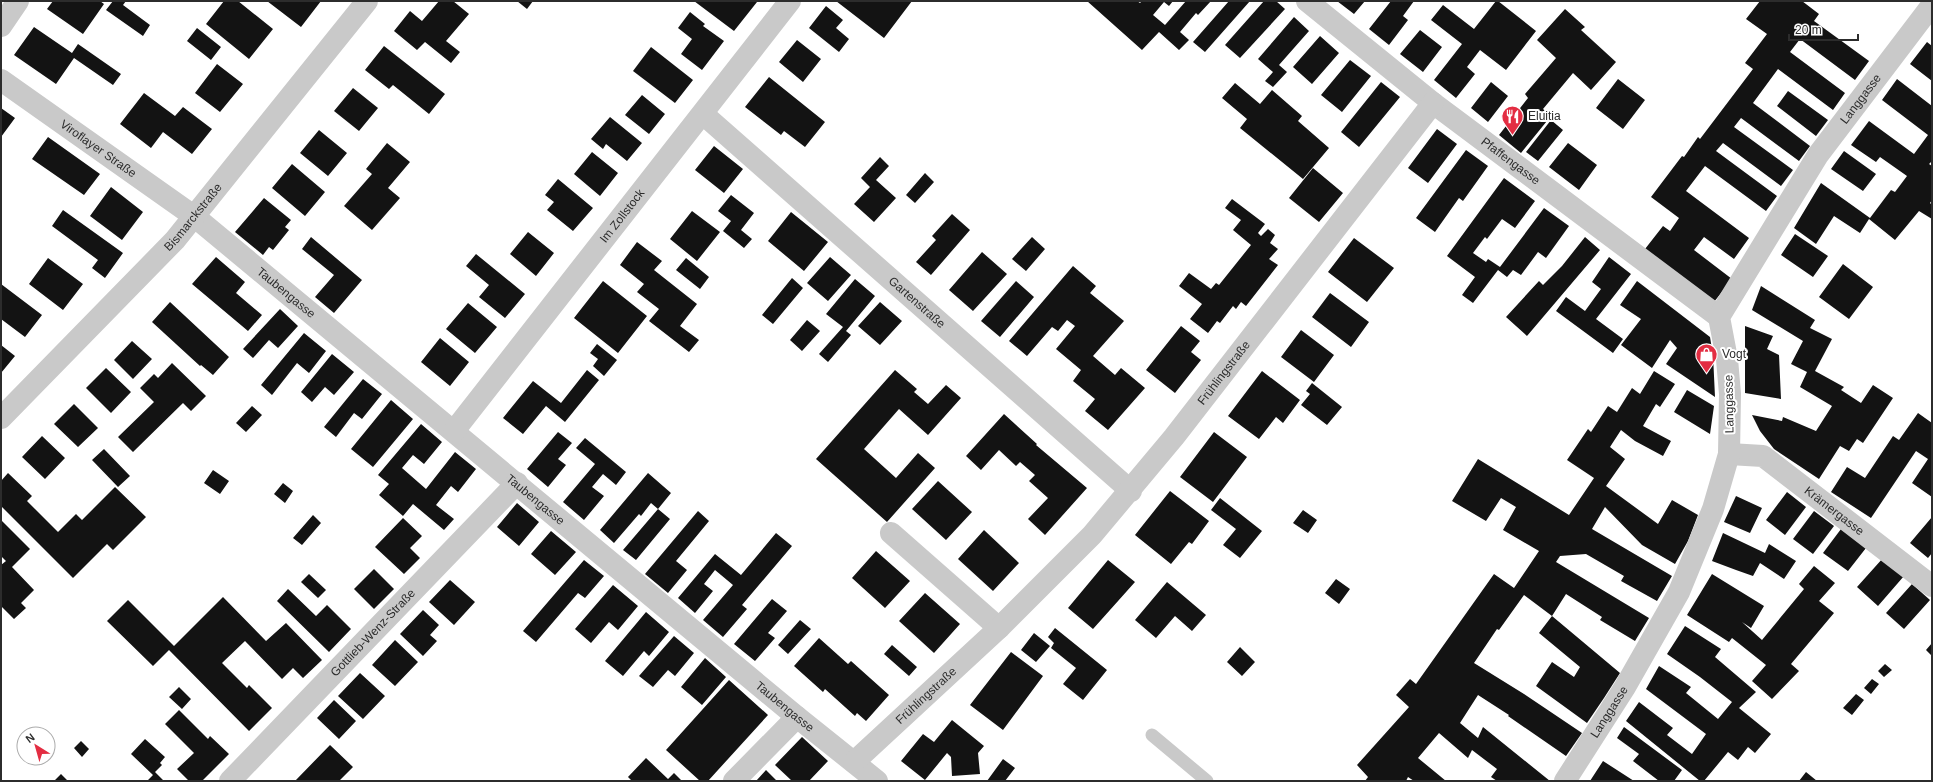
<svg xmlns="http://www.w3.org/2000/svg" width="1933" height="782" viewBox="0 0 1933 782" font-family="Arial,sans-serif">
<rect width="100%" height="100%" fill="#fff"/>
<path fill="#131313" d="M53,1H100L104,4L83,34L47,9Z
M113,1H126L123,5L150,25L143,36L106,10Z
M224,1H238L273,29L249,59L206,24Z
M267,1H321L301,27Z
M439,1H453L469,14L446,41L460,52L451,63L425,42L417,50L394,31L410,11L422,21Z
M517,1H533L527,9Z
M694,1H755L757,2L734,31Z
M836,1H912L884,38Z
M1087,1H1137L1140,3L1142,1H1173L1169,6L1164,2L1153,15L1165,25L1186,1H1211L1198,15L1196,13L1180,32L1189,40L1179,50L1159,32L1142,50Z
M1229,1H1250L1205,52L1193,42Z
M1264,1H1276L1285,9L1240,58L1225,45Z
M1337,1H1365L1354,14Z
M1391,1H1414L1403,16L1408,20L1389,45L1369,29Z
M1496,1H1498L1536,31L1506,70L1480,50L1467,67L1475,74L1456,98L1434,80L1462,44L1431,20L1443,5L1474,29Z
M1760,1H1802L1819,14L1814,21L1869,61L1855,80L1800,39L1790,52L1845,93L1833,110L1778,69L1753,103L1810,146L1799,161L1741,118L1734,127L1793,170L1781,186L1723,143L1716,151L1777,196L1766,211L1705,166L1686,191L1749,238L1734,259L1704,237L1694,250L1732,279L1714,302L1645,249L1663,226L1670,231L1679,218L1651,197L1682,156L1684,157L1698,137L1700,139L1753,69L1745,63L1767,34L1746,19Z
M826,6L843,20L836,28L849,39L839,52L809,28Z
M1565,9L1585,27L1581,30L1616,62L1591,90L1573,73L1543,109L1551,116L1521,153L1499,135L1528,98L1525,94L1556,58L1537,40Z
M690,12L705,24L703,26L724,41L702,70L681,54L692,39L678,28Z
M1294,17L1309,31L1279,65L1287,72L1273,87L1265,81L1273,72L1258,59Z
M34,27L72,53L78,44L121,74L113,85L74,58L56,84L14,55Z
M197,28L221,47L211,60L187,41Z
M1420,30L1442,47L1423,72L1400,54Z
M1320,36L1339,53L1312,84L1293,67Z
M797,40L821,59L803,82L779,62Z
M1927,42L1932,46V81L1910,64Z
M384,46L445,94L429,114L393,85L389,89L365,70Z
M651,47L693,80L675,103L633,71Z
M1350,60L1371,76L1342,112L1321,95Z
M217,64L243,84L220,112L195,93Z
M769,77L825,122L805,147L784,131L781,135L745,107Z
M1618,79L1645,100L1623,129L1596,108Z
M1897,79L1932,106V161L1929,164L1932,166V200L1930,203L1932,205V219L1919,211L1895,240L1869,219L1860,233L1834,216L1816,244L1794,228L1821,183L1870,218L1891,190L1895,192L1907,176L1880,157L1876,162L1851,145L1869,121L1914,154L1928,135L1882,100Z
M1381,82L1400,97L1359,147L1341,132Z
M1491,82L1508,96L1488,122L1471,108Z
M1235,83L1260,104L1272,90L1302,116L1298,121L1329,148L1303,179L1240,128L1247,119L1222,98Z
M353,88L378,108L359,131L334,111Z
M1788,91L1828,120L1816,136L1777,106Z
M144,93L175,116L183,107L212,129L192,154L163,132L151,148L120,124Z
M642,95L665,114L649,134L625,115Z
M1,108L15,118L1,137Z
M610,117L642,143L627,161L606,144L603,149L591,139Z
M1551,120L1563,130L1538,161L1526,152Z
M1437,129L1457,144L1428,183L1408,168Z
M319,130L347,153L328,176L300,153Z
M48,137L100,174L84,195L32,159Z
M387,143L410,162L388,188L400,198L372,230L344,206L372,174L366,169Z
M1568,143L1597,165L1579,190L1549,167Z
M714,146L743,169L724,193L695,170Z
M1466,150L1488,166L1463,201L1459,198L1435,232L1416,218Z
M1844,151L1876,174L1863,191L1831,169Z
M592,152L618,173L600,196L574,174Z
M880,157L889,166L876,180L896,198L874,222L854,204L870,187L861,178Z
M292,164L325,192L305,216L272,188Z
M1313,168L1343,193L1319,222L1289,198Z
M925,173L934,182L915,203L906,195Z
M1504,178L1535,201L1515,228L1502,219L1487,239L1485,237L1473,253L1486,262L1488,259L1500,267L1544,208L1569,226L1546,258L1538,252L1521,275L1513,270L1507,277L1498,270L1473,303L1462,295L1475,277L1447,256Z
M558,179L593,208L573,231L547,210L554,202L545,195Z
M111,187L143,212L122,240L90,216Z
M731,195L754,213L741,230L752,239L744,248L723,231L731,221L718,211Z
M264,198L291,220L285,227L289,230L273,250L269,247L263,255L235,232Z
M1232,199L1265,224L1258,233L1261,236L1268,229L1275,235L1270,243L1278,249L1269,259L1278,265L1246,306L1241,302L1236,309L1233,306L1220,323L1217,321L1208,333L1190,319L1202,304L1179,286L1189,273L1211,289L1216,283L1219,285L1251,245L1233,230L1241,220L1225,208Z
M63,210L123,253L105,278L92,268L98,260L52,226Z
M692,211L720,232L697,261L670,239Z
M791,212L828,242L804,271L768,241Z
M952,214L970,230L931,275L916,262L936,240L932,236Z
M528,232L554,253L536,276L510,254Z
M1795,234L1828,256L1813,277L1781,255Z
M311,237L362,280L334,313L315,297L334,275L302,249Z
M1032,237L1045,249L1026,271L1012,259Z
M1585,237L1600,250L1527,336L1506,317L1539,281L1543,285L1562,266Z
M1354,238L1394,268L1367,302L1328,272Z
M637,242L662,261L654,270L697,304L680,326L699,340L689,352L649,321L659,309L637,292L644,284L620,265Z
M982,252L1007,274L973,311L949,290Z
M476,254L525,294L505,318L479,297L489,285L466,266Z
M216,257L245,282L236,293L262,315L248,331L192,284Z
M830,257L851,275L828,301L807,283Z
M1609,257L1631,274L1596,319L1623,339L1613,353L1556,311L1566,297L1585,311L1601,289L1592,282Z
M48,258L83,284L63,310L29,284Z
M686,258L709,277L700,289L676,270Z
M1843,264L1873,287L1849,319L1819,297Z
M1073,266L1096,286L1090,293L1124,321L1093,356L1115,375L1121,368L1145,388L1108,430L1085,411L1095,399L1073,381L1081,370L1056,349L1075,326L1067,320L1058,331L1052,327L1027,356L1009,341Z
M792,278L803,288L773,324L762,315Z
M855,279L875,296L846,331L851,335L828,362L819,354L843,327L826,314Z
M603,281L647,316L618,353L574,318Z
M1016,281L1034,297L1000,337L981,321Z
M1637,281L1710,337L1713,355L1715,397L1666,364L1677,348L1670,340L1652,368L1621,345L1641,319L1620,305Z
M1,284L42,315L25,337L1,319Z
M1761,286L1815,320L1810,328L1832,339L1815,371L1844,387L1841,390L1861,403L1873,385L1893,398L1863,443L1857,439L1849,451L1840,446L1819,479L1774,449L1760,431L1752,415L1782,421L1783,417L1816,431L1832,406L1800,387L1807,372L1791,364L1803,341L1752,310Z
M1330,293L1369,322L1351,347L1312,317Z
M170,302L229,357L213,375L201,365L200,366L152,322Z
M880,302L902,321L880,345L858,326Z
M468,303L497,327L475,353L446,329Z
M280,309L298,326L278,348L269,340L253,358L243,349Z
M807,320L820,331L802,351L790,340Z
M1181,326L1200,341L1191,352L1201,360L1175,393L1146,370Z
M1745,326L1773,336L1767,349L1779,355L1781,399L1745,393Z
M1301,330L1334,355L1314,382L1281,357Z
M304,333L326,351L309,373L297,363L272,395L261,385Z
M440,338L469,362L450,386L421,362Z
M132,341L152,359L133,379L114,360Z
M597,344L617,360L604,376L593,366L598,359L590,353Z
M1,345L15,356L1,373Z
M332,354L354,372L334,395L325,387L312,402L301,392Z
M172,363L206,396L191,411L183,403L133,452L118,437L154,402L140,388L154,374L158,378Z
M106,368L131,392L111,413L86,388Z
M587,370L599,380L565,422L546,406L523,434L503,418L533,381L561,403Z
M895,370L917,389L914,392L928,404L946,385L961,398L928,435L899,409L864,449L896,478L918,453L935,468L887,522L816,459Z
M1262,371L1300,400L1283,423L1276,417L1259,439L1228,416Z
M1654,371L1675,384L1660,407L1656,404L1643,426L1671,441L1663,456L1635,441L1621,430L1610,447L1625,459L1606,486L1658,524L1672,500L1698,515L1688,541L1675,564L1642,545L1605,507L1592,529L1672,576L1657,601L1621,581L1624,576L1586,554L1560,556L1556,562L1649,618L1635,641L1600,620L1602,617L1566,594L1552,616L1620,673L1604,698L1587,723L1536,686L1552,662L1574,677L1580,667L1539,633L1552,616L1524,595L1499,630L1497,629L1474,663L1524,694L1582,733L1566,756L1508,716L1509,715L1478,695L1460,723L1478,738L1483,727L1550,781H1497L1491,777L1497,769L1472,750L1468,758L1439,733L1418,758L1446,781H1414L1408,777L1406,781H1365L1368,777L1357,765L1409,707L1396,695L1410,679L1416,684L1494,574L1514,588L1539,551L1503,530L1516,507L1501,498L1486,521L1452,501L1478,459L1569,515L1594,478L1567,460L1588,429L1591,432L1608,406L1617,412L1632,388L1640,394Z
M363,379L382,394L362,419L354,413L336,437L324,427Z
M1312,383L1342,407L1327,425L1301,405L1310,394L1306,391Z
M1687,390L1714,406L1710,434L1674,412Z
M391,400L413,419L373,467L351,449Z
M74,404L98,428L78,447L54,424Z
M252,406L262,415L246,432L236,423Z
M1918,413L1932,423V497L1912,483L1928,459L1916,451L1871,518L1831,492L1847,467L1865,478L1893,436L1899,440Z
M1004,414L1037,444L1036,445L1087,488L1045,535L1028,519L1048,498L1029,481L1035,475L1020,462L1016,466L999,450L981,470L966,456Z
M421,424L442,442L424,464L413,455L402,468L426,489L455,452L476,469L458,492L451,486L436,505L454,519L444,530L413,504L403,516L379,495L389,484L378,475Z
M558,432L572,443L558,459L566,465L548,487L527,469Z
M1214,432L1247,457L1213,502L1180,477Z
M42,436L65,458L45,479L22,457Z
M585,438L626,472L616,485L603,474L592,487L604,496L584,520L563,502L595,464L576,448Z
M104,449L130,476L118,487L92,460Z
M213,470L229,481L220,494L204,483Z
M8,473L32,496L27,501L58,532L76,514L82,520L115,487L146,517L113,550L107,544L73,578L1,506V481Z
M648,473L671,493L658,509L651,503L641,516L639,514L614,543L600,530Z
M938,481L972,512L946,540L912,509Z
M283,483L293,491L285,503L274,494Z
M1170,491L1209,521L1192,544L1189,542L1171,564L1135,535Z
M1787,492L1806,507L1785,535L1766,520Z
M1736,496L1762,508L1750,533L1724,522Z
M1220,498L1262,531L1240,558L1223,545L1236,529L1211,510Z
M517,503L539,522L519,546L497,527Z
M658,509L670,519L636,560L623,550Z
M1303,510L1317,520L1308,533L1293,523Z
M698,511L709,521L676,561L687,570L668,593L645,574Z
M1814,511L1834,526L1813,554L1793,539Z
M313,515L321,523L302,545L293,538Z
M1932,517V553L1928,558L1910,543Z
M403,518L422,536L410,548L420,558L404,574L375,547Z
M1,520L30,549L12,567L34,590L21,603L26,608L14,619L1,606V565L6,561L1,556Z
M1841,529L1866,548L1848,571L1823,553Z
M984,530L1019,563L993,591L958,559Z
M551,531L576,552L555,575L531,554Z
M776,533L792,546L742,605L747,609L723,637L703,620L733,585L715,570L704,584L713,591L695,613L678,598L715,554L741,575Z
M1723,533L1765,553L1769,544L1796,561L1784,579L1760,563L1753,576L1736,570L1712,561Z
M876,551L910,581L885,608L852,578Z
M1883,558L1904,576L1878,606L1857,587Z
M584,560L604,576L585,598L578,593L536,642L523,631Z
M1108,560L1135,582L1093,629L1068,608Z
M1814,566L1835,583L1819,601L1834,613L1791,664L1799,671L1772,699L1752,681L1766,665L1732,638L1729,642L1687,615L1712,574L1764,606L1751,628L1742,622L1762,640L1804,589L1799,584Z
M374,569L394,589L374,609L354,589Z
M309,574L326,590L318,598L301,582Z
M1336,579L1350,589L1339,604L1325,593Z
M450,580L475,602L454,625L429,602Z
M1167,582L1206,615L1192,631L1175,616L1156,638L1135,620Z
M1912,584L1930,600L1904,629L1886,613Z
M613,585L638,606L618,630L609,622L591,643L575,629Z
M288,589L316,616L327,605L351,629L329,652L277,601Z
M925,593L960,624L934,653L899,621Z
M223,597L266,641L286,623L322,660L303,678L293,668L282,679L245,641L222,663L247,688L249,685L272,708L249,731L169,650L153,666L107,621L128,600L174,646Z
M772,599L787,611L768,633L775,638L755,661L734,644Z
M423,610L439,625L430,635L437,641L423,656L400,634Z
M646,612L669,632L649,656L644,651L623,676L605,661Z
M800,620L811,629L788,654L778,645Z
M1685,626L1721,649L1715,657L1756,692L1739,708L1771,734L1755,753L1748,747L1738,760L1728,752L1704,781H1700L1626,721L1639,702L1673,728L1667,735L1692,754L1706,734L1646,689L1659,666L1691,687L1686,693L1718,719L1732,702L1700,677L1667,654Z
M1055,628L1107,670L1083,700L1063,684L1076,668L1051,648L1054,643L1048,637Z
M1034,633L1050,646L1036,662L1021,650Z
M674,636L694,653L675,676L668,670L653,687L639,676Z
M819,638L848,664L851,661L889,695L866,721L857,713L855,716L825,689L823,692L794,666Z
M395,640L418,662L395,686L372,665Z
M1932,643V656L1926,650Z
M892,645L917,667L909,676L884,654Z
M1240,647L1255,662L1242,676L1227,662Z
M1011,652L1043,676L1003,730L970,705Z
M705,658L726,677L702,705L681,687Z
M1885,664L1892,670L1884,677L1878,671Z
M360,673L385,696L363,719L338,696Z
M1872,679L1879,684L1871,694L1864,688Z
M729,680L768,715L708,781H700L666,750Z
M179,687L191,699L182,709L169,697Z
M1856,694L1864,700L1852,715L1843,708Z
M334,700L356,721L339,739L317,718Z
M179,710L208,739L210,736L229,754L202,781H189L177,769L194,753L165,724Z
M952,720L984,746L978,753L980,774L952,776L951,757L947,753L925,780L901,761L923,734L934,742Z
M1624,727L1682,770L1674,781H1659L1633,761L1639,754L1617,738Z
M802,737L828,761L809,781H792L775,765Z
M145,739L165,757L160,763L162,765L155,772L164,781H147L153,775L131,754Z
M81,741L89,749L82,757L74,748Z
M330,745L353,767L339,781H295Z
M646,758L668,779L674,773L682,781H632L628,777Z
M1003,759L1015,768L1005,781H987Z
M1603,761L1634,781H1590Z
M766,770L777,781H756Z
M1806,772L1817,781H1799Z
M61,774L68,781H54Z"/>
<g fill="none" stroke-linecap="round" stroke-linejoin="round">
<path stroke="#c9c9c9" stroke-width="13" d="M1152,735L1207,781"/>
<g stroke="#c9c9c9" stroke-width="22">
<path id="s1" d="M1307,1L1433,103L1719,317"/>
<path d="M1,26L18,1"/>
<path id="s2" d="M1,80L195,217L797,717L877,781"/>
<path id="s3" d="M703,114L1131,491"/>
<path id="s4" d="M1,418L175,240L367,1"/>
<path id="s5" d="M454,431L790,1"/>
<path id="s6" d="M1729,454L1763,456L1932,586"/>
<path d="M891,533L999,628"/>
<path id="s7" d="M854,762L999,628L1092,535L1174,437L1433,103"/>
<path id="s8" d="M230,781L517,483"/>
<path d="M734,781L797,717"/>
<path id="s9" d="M1565,781L1625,687L1679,592L1713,509L1729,454L1730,394L1727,359L1719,317L1818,155L1932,5"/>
</g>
</g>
<defs>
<symbol id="restaurant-pin" viewBox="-11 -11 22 30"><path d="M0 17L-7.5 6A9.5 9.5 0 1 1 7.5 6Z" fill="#e32d42" stroke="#fff"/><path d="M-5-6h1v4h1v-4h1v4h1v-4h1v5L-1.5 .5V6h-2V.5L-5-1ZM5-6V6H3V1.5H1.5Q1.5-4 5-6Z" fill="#fff"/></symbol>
<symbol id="shop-pin" viewBox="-11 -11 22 30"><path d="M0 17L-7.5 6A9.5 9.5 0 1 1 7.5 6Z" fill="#e32d42" stroke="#fff"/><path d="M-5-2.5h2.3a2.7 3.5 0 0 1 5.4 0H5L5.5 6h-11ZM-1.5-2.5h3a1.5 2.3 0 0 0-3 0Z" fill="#fff"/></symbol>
</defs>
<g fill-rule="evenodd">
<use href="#restaurant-pin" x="1500" y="104" width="25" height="34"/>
<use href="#shop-pin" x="1694" y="342" width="25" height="34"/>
</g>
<g text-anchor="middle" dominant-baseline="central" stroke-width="4" stroke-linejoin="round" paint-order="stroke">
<g font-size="12" fill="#2c2c2c" stroke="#fff">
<text stroke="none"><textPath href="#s9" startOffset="766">Langgasse</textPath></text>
<text stroke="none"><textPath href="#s2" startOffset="119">Viroflayer Straße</textPath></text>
<text stroke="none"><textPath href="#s1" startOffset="259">Pfaffengasse</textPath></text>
<text stroke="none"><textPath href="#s5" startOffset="273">Im Zollstock</textPath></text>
<text stroke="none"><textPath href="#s4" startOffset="278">Bismarckstraße</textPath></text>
<text stroke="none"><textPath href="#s2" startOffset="356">Taubengasse</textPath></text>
<text stroke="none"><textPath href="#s3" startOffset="285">Gartenstraße</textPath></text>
<text stroke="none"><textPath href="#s7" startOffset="538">Frühlingstraße</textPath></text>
<text transform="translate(1729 404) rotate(-91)">Langgasse</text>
<text stroke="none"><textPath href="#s2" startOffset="680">Taubengasse</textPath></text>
<text stroke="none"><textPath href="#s6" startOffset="124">Krämergasse</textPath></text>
<text stroke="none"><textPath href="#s8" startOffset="206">Gottlieb-Wenz-Straße</textPath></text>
<text stroke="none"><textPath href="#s7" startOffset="98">Frühlingstraße</textPath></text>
<text stroke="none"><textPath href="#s2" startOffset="1004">Taubengasse</textPath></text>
<text stroke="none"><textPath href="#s9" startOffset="82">Langgasse</textPath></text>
</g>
<g font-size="12" fill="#2c2c2c" stroke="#fff" text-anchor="start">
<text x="1528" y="116">Eluitia</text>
<text x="1722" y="354">Vogt</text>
</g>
</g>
<rect width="1933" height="782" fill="none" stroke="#2c2c2c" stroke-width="4"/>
<g transform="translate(36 746) rotate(323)"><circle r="19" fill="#ffffff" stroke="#ababab"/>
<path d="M0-3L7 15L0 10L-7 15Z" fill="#e32d42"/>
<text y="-6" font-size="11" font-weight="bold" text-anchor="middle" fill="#2c2c2c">N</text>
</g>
<path d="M1789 34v6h69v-6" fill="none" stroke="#2c2c2c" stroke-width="2"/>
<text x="1795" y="34" font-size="12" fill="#2c2c2c" stroke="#ffffff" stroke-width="3" paint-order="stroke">20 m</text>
</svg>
